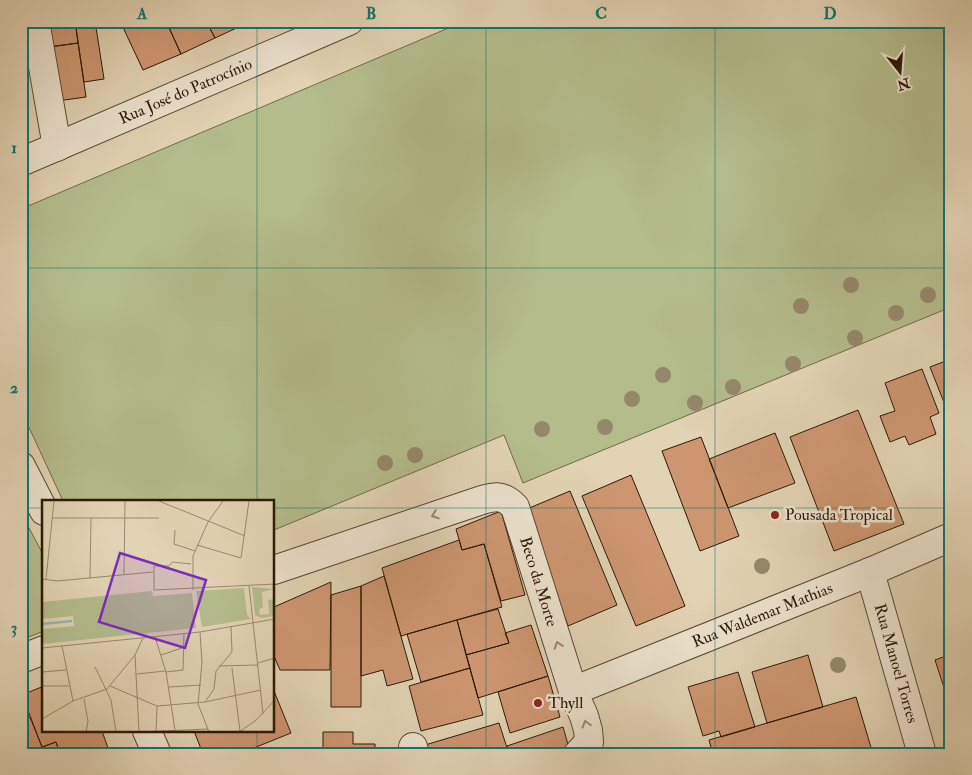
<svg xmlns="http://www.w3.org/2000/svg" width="972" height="775" viewBox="0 0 972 775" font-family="'IM FELL Double Pica',serif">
<rect width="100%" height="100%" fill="#e2d3b4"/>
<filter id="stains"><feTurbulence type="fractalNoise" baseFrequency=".004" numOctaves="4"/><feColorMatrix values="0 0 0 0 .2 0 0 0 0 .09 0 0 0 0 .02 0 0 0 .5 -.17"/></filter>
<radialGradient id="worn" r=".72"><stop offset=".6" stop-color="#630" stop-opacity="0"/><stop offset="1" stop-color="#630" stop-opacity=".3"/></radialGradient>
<path fill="#b4bc8c" stroke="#706a4a" d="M465,21H951V307L523,483L504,435L274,530V501H63L21,410V209Z
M21,513L44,556V631L21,640Z"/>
<path fill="#cd9671" stroke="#2b1907" d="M45,21H75L78,43L49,47Z
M75,21H95L104,79L84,82Z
M120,21H166L181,54L143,70Z
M166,21H206L215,38L181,54Z
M206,21H241L243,25L215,38Z
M78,43L86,97L57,101L49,47Z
M951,359V408L947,410L930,367Z
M922,369L939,413L930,417L936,434L909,445L905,436L890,442L880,416L895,411L885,383Z
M858,410L904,524L834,551L790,437Z
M775,433L795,483L728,508L709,459Z
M701,437L739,536L700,551L662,451Z
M631,475L685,606L636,626L582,496Z
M570,491L617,605L568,626L527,509Z
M501,511L525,595L501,601L484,544L462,550L456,529Z
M459,540L462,550L484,544L502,607L401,636L382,568Z
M384,576L413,679L387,686L383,670L361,676V586Z
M331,582L330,670H280L274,656V607Z
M361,586V707H331V595Z
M498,609L509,643L466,655L457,620Z
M457,620L470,668L421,682L407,634Z
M531,625L548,676L478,698L466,655L509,643L505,633Z
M951,654V696L947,697L935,660Z
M808,655L823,707L767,723L752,672Z
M470,668L483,715L421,731L409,686Z
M738,672L755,727L721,737L719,731L703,736L688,687Z
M548,676L560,717L510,733L498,692Z
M44,686V731H102L108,748L92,754H60L56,742L42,747L22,695Z
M274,691L291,733L239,754H203L194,731H274Z
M856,697L873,754H713L709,740Z
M30,717L42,747L26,754H21V720Z
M499,723L509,754H427L425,745Z
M563,727L569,748L550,754H509L507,746Z
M323,732H353V744H375V754H323Z
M56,742L60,754H26L34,750Z
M108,748L110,754H92Z
M268,748H304V754H268Z"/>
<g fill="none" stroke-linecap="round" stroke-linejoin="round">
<defs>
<g id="minor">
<path d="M35,21L57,147"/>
<path id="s1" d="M21,162L349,21"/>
<path d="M21,466L44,511"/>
<path id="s2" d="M274,570L482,500C497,496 503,495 515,507L573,691L584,716L588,730L589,742L578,754"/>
<path id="s3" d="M870,572L922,754"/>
<path d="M21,659L44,650"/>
<path id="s4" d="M573,691L870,572L951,537"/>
<path d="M147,731L157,754"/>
<path d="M413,747L415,754"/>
</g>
</defs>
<use href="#minor" stroke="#594832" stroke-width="30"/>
<use href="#minor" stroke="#ece2ce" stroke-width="28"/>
</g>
<g fill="#94886b">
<circle cx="851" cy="285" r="8"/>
<circle cx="928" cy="295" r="8"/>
<circle cx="801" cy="306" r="8"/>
<circle cx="896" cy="313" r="8"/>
<circle cx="855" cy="338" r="8"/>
<circle cx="793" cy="364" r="8"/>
<circle cx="663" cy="375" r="8"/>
<circle cx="733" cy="387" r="8"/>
<circle cx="632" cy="399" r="8"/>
<circle cx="695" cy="403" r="8"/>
<circle cx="605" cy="427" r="8"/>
<circle cx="542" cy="429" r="8"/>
<circle cx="415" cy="455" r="8"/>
<circle cx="385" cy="463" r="8"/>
<circle cx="762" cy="566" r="8"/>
<circle cx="838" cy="665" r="8"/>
</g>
<defs><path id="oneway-chevron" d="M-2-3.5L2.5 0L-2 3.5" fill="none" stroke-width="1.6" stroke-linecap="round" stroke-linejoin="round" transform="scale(1.25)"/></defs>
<g stroke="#958874">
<use href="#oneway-chevron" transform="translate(435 515) rotate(161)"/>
<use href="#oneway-chevron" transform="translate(558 645) rotate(-108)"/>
<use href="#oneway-chevron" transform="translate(586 724) rotate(-106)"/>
</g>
<path fill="none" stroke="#0f766e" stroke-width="1" stroke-opacity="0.55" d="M257,21V501M486,21V754M715,21V754M21,268H951M21,508H44M274,508H951M257,731V754"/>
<g fill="#8f2418" stroke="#ece2ce" stroke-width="2">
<circle cx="775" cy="515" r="5"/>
<circle cx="538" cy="703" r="5"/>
</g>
<g text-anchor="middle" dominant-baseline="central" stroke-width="5" stroke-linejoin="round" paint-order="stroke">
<g font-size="16" fill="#2b1907" stroke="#ece2ce">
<text stroke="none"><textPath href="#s1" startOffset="179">Rua José do Patrocínio</textPath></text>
<text stroke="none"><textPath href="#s2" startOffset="334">Beco da Morte</textPath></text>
<text stroke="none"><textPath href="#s4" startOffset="204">Rua Waldemar Mathias</textPath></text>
<text stroke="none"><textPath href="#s3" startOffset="95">Rua Manoel Torres</textPath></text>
</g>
<g font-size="16" fill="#2b1907" stroke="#ece2ce" text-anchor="start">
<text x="785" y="515">Pousada Tropical</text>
<text x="548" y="703">Thyll</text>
</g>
</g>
<g transform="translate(42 500)">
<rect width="232" height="232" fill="#e2d3b4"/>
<path d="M210,87L232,89L220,92L221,108L217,109L218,115L227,114L226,100L232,99V116L219,118L213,115ZM202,88L205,115L209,119L160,127L154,91ZM110,91L111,96L150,93L154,128L0,144V129L32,126L31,116L0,119V102Z" fill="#b4bc8c"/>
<path fill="none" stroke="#95b7b1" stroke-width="2.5" d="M0,124L30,121"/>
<path fill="none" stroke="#99896f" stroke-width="1" d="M117,1L203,36M11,18H117M133,30L132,44L153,51M155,45L199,58L207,1M149,64L130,62L127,66H112V90L233,84M82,74L83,1M48,78L49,18M0,79L15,81L111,72M4,79L12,1M207,86L221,214M151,90V56L166,22L181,1M158,132L160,163L156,204L167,232M113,137L124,172L133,230M20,146L31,201M0,148L158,132L233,119M93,155L97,232M119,155L140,148M216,163L233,158M177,166L216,165M53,167L69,200L74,232M190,168L198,231M0,172L24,170M124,172L141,170L142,133M95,174L123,171M0,186H27M68,186L115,206L163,202L172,189L174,171L190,152L189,126M127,187L159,185M42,199L46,221L44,232M163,202L219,190M0,219L31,201L65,189L93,155L101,138M96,232L166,229M114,232L115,206M197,232L213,221L233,200"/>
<path fill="#7b2cbf" fill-opacity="0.15" stroke="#7b2cbf" stroke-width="2.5" d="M78,53L164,80L143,148L57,122Z"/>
<rect width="232" height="232" fill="none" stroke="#2b1907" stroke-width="2.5"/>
</g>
<rect width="972" height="775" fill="none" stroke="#e2d3b4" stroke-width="55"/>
<g transform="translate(900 72) rotate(163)" stroke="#ece2ce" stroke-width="4" paint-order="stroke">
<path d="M0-4L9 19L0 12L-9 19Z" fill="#2b1907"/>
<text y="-8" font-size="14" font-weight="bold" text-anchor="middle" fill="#2b1907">N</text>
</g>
<rect x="28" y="28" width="916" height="720" fill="none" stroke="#0f766e" stroke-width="2"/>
<g font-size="16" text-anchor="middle" font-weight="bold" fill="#0f766e">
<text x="142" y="19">A</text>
<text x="371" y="19">B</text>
<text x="601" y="19">C</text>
<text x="830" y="19">D</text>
<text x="14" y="153">1</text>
<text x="14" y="393">2</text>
<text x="14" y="633">3</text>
</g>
<rect width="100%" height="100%" filter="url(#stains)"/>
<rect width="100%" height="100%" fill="url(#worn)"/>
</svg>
